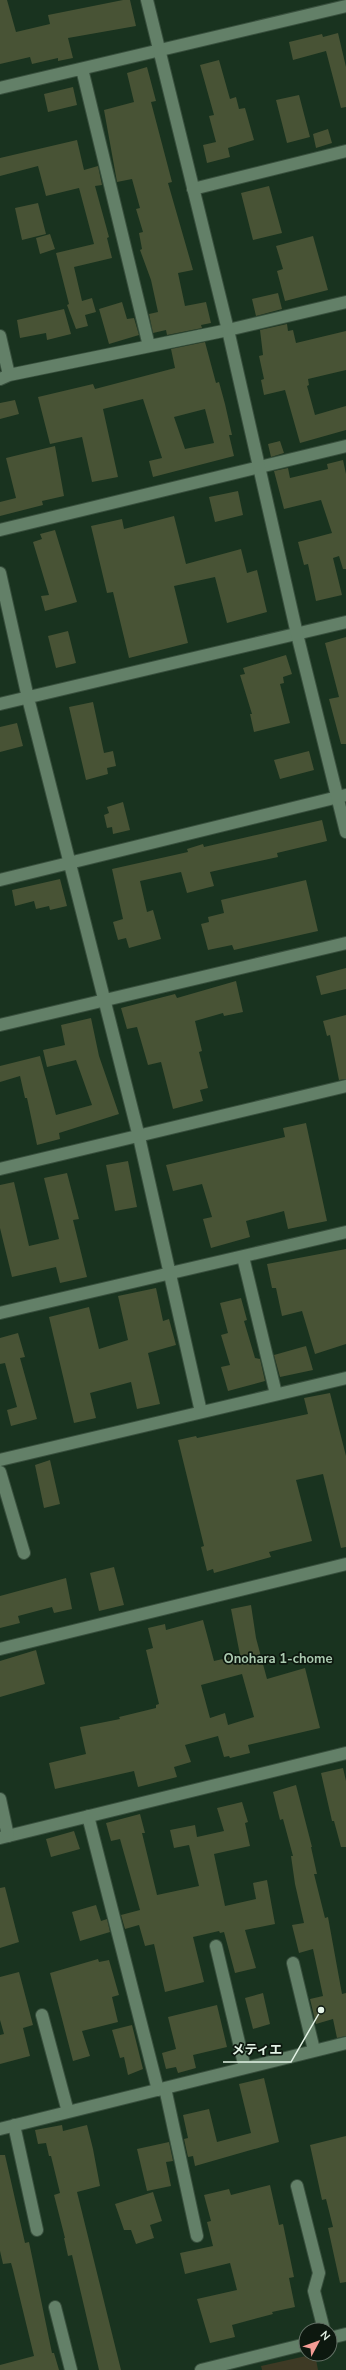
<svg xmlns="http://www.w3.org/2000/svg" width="346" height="2370" viewBox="0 0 346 2370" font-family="'Nunito Sans','Noto Sans JP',sans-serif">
<rect width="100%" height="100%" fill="#19331f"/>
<path fill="#3e3a25" d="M315,2354L318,2370H262L261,2366Z"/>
<path fill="#485335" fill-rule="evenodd" d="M0,0H7L16,32L50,24L48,15L123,0H130L136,26L68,38L73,58L58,61V58L32,64L30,57L0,64Z
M338,33L346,67V107L341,108L326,51L293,60L289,42L322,34L323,37Z
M219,60L230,99L236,97L239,109L245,108L254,140L228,148L230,157L207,163L203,145L216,142L209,116L214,115L200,65Z
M147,67L156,101L151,102L172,182L168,183L193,270L178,273L185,306L206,302L211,323L201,325L202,328L167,335L166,330L153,333L149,314L158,312L151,280L140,250L142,249L139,233L143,232L136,209L140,208L132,179L117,182L104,110L134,102L127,73Z
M73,87L77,105L48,112L44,94Z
M299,95L310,137L287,143L276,100Z
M328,129L332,143L316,148L313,134Z
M77,140L84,170L98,166L102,185L95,186L109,237L107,238L112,258L74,267L82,301L92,298L96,312L85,315L88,326L76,329L67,305L69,304L56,253L94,244L79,188L46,196L38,166L0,176V158Z
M269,186L282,233L253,240L241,193Z
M38,203L46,234L22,240L15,208Z
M50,234L55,249L40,254L36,238Z
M313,236L328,290L285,301L277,271L283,269L276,246Z
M278,293L282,309L256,316L252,299Z
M122,302L127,319L134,318L139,335L109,344L99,309Z
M64,309L71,334L47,340L46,333L20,338L17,320Z
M287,324L288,331L293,330L296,343L346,331V370L308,379L309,385L307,386L315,415L346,406V430L300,443L285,390L264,395L261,380L264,379L259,356L263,355L260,330Z
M205,342L216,383L219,382L225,404L232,435H229L234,456L153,477L149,461L162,458L143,399L103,409L118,477L92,482L82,437L50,444L38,397L93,384L95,389L175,368L171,349ZM205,409L214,443L185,449L174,417Z
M15,400L19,414L0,419V403Z
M280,441L284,453L271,457L268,444Z
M55,446L64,496L42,501L43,505L0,516V502L16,498L6,458Z
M343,460L346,474V569H343L339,556L333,558L342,595L316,601L308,564L304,565L298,542L332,533L321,500L284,509L274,471L288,468L290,478L328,469L327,464Z
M238,491L243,515L215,522L209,497Z
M174,516L186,564L241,549L247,573L257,570L267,612L227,623L215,577L174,586L188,643L129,658L113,592L107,593L91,526L122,519L124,529Z
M55,530L77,602L45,611L41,596L49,595L33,542L42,539L40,534Z
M68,631L76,663L56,668L48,636Z
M346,637V744H341L329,699L339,697L325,643Z
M286,655L292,674L283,677L284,683L280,684L290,723L254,732L250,714H252L240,675L245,674L243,668Z
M93,702L104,753L113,751L116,766L107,768L108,774L86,780L69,707Z
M17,723L23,746L0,752V727Z
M309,751L314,770L280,779L274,760Z
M123,802L130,830L113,834L112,827L107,828L104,815L109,813L107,807Z
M322,820L327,841L277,853L278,857L210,872L214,886L187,893L181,872L140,881L147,912L153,910L161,939L129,948L126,938L118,940L113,922L123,919L112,869L188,852L187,849L203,844L204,847Z
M60,879L67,906L50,910L49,906L36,909L34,901L15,906L12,890Z
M306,880L318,931L234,950L232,945L208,950L201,924L209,922L208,917L224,913L221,900Z
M346,968V989L321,995L316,976Z
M236,981L243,1012L224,1016L223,1013L195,1021L202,1051L199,1052L208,1088L200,1090L203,1101L173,1109L161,1062L148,1065L137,1027L127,1029L121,1008L175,994L177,998Z
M346,1015V1079L339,1080L330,1035L327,1036L323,1021Z
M91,1018L99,1056L119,1114L59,1133L60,1139L37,1145L27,1098H25L20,1076L0,1082V1066L40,1056L56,1115L92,1105L76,1060L47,1067L43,1050L65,1045L61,1025Z
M306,1123L327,1221L288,1229L284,1211L246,1221L250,1237L211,1248L203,1219L212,1217L202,1184L173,1191L166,1165L285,1137L283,1128Z
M128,1161L137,1207L115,1211L106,1165Z
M67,1173L79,1219L73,1220L87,1277L60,1283L56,1267L12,1277L0,1228V1185L14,1182L29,1246L59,1239L44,1178Z
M346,1249V1344L315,1354L302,1311L282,1316L276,1288H272L267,1264Z
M156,1288L163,1321L169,1319L176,1345L148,1353L160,1404L137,1409L131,1382L90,1393L96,1418L74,1423L49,1317L89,1307L99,1349L128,1340L118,1296Z
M241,1298L247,1320L244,1321L255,1358L260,1359L265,1381L228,1391L221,1367L230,1365L221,1335L228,1333L220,1303Z
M18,1333L25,1357L20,1358L37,1419L11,1426L7,1410L17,1407L5,1363L0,1364V1338Z
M306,1346L313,1370L280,1377L274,1355Z
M330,1393L346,1456V1547L341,1548L323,1474L296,1480L312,1541L269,1552L271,1557L214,1573L213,1569L207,1571L201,1547L204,1546L178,1440L196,1436L197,1438L308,1414L304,1398Z
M50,1460L60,1504L44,1508L35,1465Z
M114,1567L124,1605L99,1611L90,1573Z
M66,1578L72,1609L54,1613L52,1607L18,1616L20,1623L0,1628V1596Z
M251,1605L256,1638L267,1679L305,1668L320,1728L248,1745L250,1753L230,1758L229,1756L224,1757L218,1736L185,1745L191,1762L174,1767L177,1777L138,1787L134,1771L55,1789L49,1763L86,1754L80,1727L120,1719L119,1717L156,1708V1705L159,1704L146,1650L153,1648L148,1628L165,1624L166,1630L203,1620L214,1661L240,1655L231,1609ZM242,1674L254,1717L228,1725L225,1713L210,1718L201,1685Z
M36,1650L45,1684L0,1697V1661Z
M343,1768L346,1781V1847H341L334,1821H332L321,1773Z
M296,1785L312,1847H311L317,1874H314L325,1918L328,1917L342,1994L346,1993V2036L337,2038L333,2019L316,2024L310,1999L323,1996L313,1949L299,1953L292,1925L304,1923L295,1884L291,1856H293L283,1819L280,1820L273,1792Z
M242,1802L248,1822L245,1823L250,1846L214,1854L225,1906L256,1899L253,1883L267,1880L275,1924L245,1930L256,1968L235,1973L224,1932L220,1933L219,1931L193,1937L204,1982L165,1992L154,1944L145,1946L139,1925L125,1929L121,1915L140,1910L120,1839L111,1841L106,1823L140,1814L145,1833H142L157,1895L199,1886L189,1845L174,1848L170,1830L195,1825L197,1837L224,1831L217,1808Z
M74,1831L80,1849L51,1857L46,1839Z
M5,1887L19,1942L0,1948V1888Z
M96,1905L101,1921L107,1919L110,1932L80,1941L72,1912Z
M98,1959L99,1962L109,1960L119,1995L112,1997L118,2022L82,2031L90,2056L73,2061L50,1973Z
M19,1972L33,2025L23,2028L30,2056L0,2064V2035L4,2034L0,2020V1977Z
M263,1993L270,2024L253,2029L245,1998Z
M217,2005L227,2047L193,2055L196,2068L178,2073L176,2067L166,2069L162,2053L176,2049L168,2017Z
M132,2025L143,2069L128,2075L124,2057L120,2058L112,2030Z
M264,2078L279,2142L195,2166L193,2156L188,2157L184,2139L188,2138L183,2115L209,2109L217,2142L251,2133L239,2084Z
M62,2125L63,2131L87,2125L93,2149L100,2186L77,2192L121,2370H99L72,2255L68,2256L64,2238H65L54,2195L60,2193L51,2156H49L46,2143L38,2144L35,2130Z
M346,2136V2282L340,2283L328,2228L333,2227L326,2199L322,2200L310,2145Z
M169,2142L173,2161L166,2162L171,2186L147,2191L137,2149Z
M0,2155H5L25,2243L29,2242L52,2353H54L59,2370H0V2365L34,2356L13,2270L11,2263L3,2264L0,2251Z
M270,2185L279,2225L283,2224L294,2277L289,2278L295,2307L272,2312L273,2314L232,2325L235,2337L210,2343L197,2299L237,2290L230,2263L185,2274L180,2253L213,2246L207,2222L211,2221L204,2195L229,2189L231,2195Z
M153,2192L162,2221L150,2225L154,2238L136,2244L131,2230H124L115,2204Z"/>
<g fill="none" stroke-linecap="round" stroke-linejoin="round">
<defs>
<path id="street" d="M82,69L149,346
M0,88L346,6
M193,189L346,151
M0,336L9,375
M0,379L9,375L228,330L346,302
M0,530L346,446
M0,573L28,698L139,1137L201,1412
M0,704L346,622
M0,880L346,795
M0,1025L346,943
M0,1169L346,1086
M243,1257L276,1394
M0,1313L346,1232
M0,1460L346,1378
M0,1472L24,1553
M0,1649L346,1564
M88,1816L158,2090
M0,1838L346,1753
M216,1946L245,2068
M293,1963L314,2050
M42,2015L68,2112
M165,2088L197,2236
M14,2125L37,2230
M0,2129L346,2043
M297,2186L319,2273L314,2291L324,2330
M55,2307L71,2370"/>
<path id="secondary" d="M147,0L228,330L297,634L346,832
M0,1799L8,1836
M330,2338L346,2334
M201,2370L306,2344"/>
</defs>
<use href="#street" stroke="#384f3d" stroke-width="14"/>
<use href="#secondary" stroke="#384f3d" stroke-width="14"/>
<use href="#street" stroke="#638068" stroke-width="12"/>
<use href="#secondary" stroke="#638068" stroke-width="12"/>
</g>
<g text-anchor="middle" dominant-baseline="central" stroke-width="3.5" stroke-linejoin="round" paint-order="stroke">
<g font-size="13" font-weight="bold" fill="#aac9af" stroke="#0d180f">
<text x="278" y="1659">Onohara 1-chome</text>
</g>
</g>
<path fill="none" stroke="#e4f3e6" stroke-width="1.5" d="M321 2010L291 2062H223"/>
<circle fill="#e4f3e6" stroke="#0d180f" stroke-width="1.5" cx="321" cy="2010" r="4"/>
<g font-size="13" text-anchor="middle" font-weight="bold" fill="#e4f3e6" stroke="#0d180f" stroke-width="3.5" stroke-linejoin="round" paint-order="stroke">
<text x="257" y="2054">メティエ</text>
</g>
<g transform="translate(318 2342) rotate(49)"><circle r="19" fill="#0d180f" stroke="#637065"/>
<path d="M0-3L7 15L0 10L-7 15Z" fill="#f59c95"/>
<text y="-6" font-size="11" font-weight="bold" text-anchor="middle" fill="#e4f3e6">N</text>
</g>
</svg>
